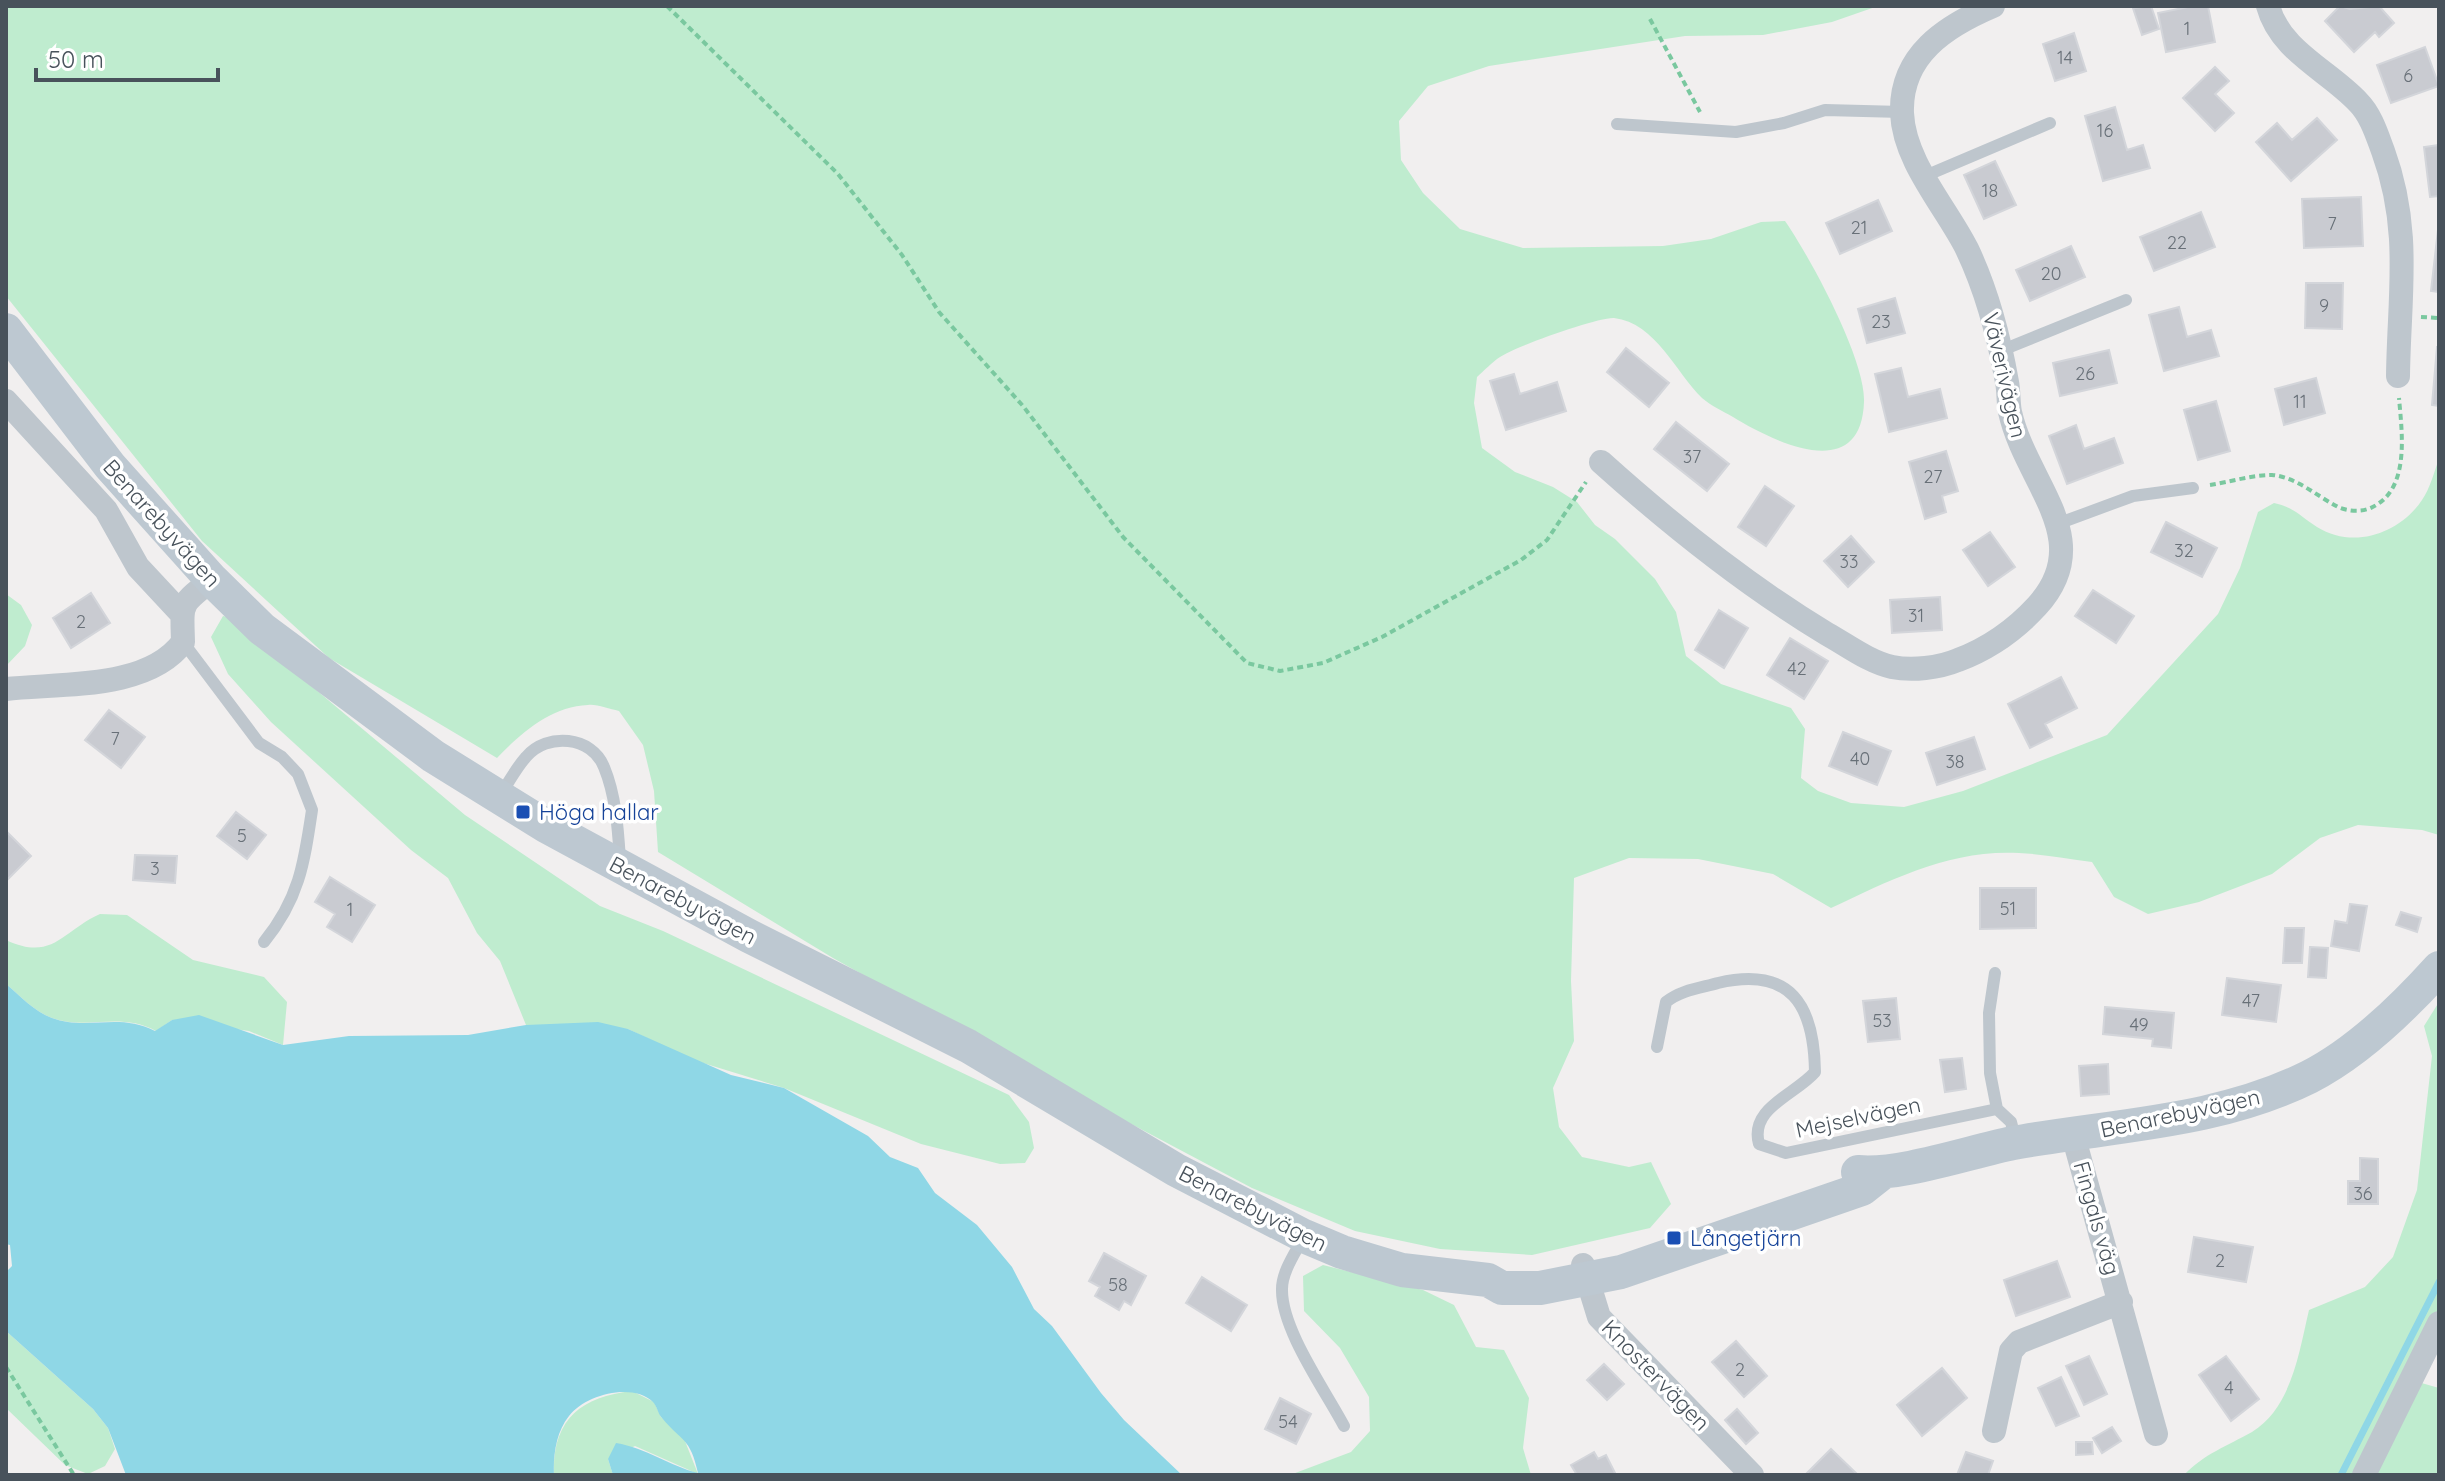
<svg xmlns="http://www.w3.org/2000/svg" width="2445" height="1481" viewBox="0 0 2445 1481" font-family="Quicksand,sans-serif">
<rect width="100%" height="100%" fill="#f1efef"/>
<path fill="#bfeccf" d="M6,6H1878L1832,22L1763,35L1685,36L1489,66L1428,86L1399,121L1401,160L1423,193L1460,229L1523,248L1663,246L1711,239L1761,222L1785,221C1810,257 1866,360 1864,402C1861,485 1774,442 1733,417C1723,411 1711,406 1702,398C1676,373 1656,323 1614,318C1598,317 1514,347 1500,357C1492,362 1484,371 1477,377L1474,403L1482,448L1515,472L1553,487L1577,502L1595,525L1615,539L1655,579L1676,612L1686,656L1721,684L1791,708L1805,729L1801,778L1818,791L1851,803L1904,807L1963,791L2107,735L2218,614L2240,568L2258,512L2274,503C2294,507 2301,517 2317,527C2354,550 2400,533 2422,500C2430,489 2434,472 2439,459V835L2422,830L2358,825L2320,838L2272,874L2199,902L2148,914L2114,897L2092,862C2068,859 2043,854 2019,853C1951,849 1890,880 1831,908L1773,874L1698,859L1629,858L1574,878L1571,981L1574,1041L1553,1088L1559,1127L1582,1157L1629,1167L1651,1162L1671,1204L1650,1228L1532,1255L1440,1249L1355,1231L1252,1188L1118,1117L833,958L658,852L654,791L643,745L619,711C609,709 597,704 588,705C551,706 520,734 497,758L329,658L202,541L6,296Z
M6,594L21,605L32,625L25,646L6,666Z
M223,616L240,620L271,652L465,815L600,906L663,931L1009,1095L1029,1122L1034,1148L1025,1163L1000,1164L921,1144L784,1088L690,1059L628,1029L526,1025L500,961L477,933L448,878L411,850L271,722L228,674L211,637Z
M100,914L127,915L193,960L264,977L287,1002L283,1045L249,1031L172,1020L156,1031C119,1011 87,1031 52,1018C35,1012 19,995 6,984V940C53,962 62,931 100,914Z
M2439,1002V1315L2404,1378L2439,1388V1475H2184C2204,1454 2227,1446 2252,1432C2292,1407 2299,1352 2309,1310L2365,1287L2393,1257L2417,1190L2432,1056L2424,1026Z
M1323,1265L1423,1290L1454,1305L1476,1347L1504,1350L1529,1398L1523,1448L1531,1475H1290L1351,1452L1370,1431L1369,1397L1340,1348L1304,1311L1303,1276Z
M6,1331L93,1409L108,1428L115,1449L105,1466L88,1474L65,1465L6,1408Z
M632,1391L654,1402L661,1417L683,1436L698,1474L635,1446L608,1459L613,1475H554C552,1420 580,1397 632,1391Z"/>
<path fill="#8fd7e6" d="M6,984C19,995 35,1012 52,1018C87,1031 119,1012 155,1031L172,1020L199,1015L283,1045L349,1036L468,1035L526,1025L598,1022L628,1029L731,1075L784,1088L868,1136L890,1157L918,1168L935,1193L977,1225L1012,1267L1034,1309L1052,1326L1101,1393L1124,1420L1182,1475H613L608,1459L616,1443C646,1448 670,1466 698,1473C690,1437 682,1442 662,1418C658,1414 657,1406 653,1402C632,1382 585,1395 569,1416C556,1432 553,1456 554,1475H126L108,1428L93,1409L6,1331V1272L12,1266L10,1245L6,1244Z"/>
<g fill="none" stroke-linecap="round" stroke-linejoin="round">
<path stroke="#8fd7e6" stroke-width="7" d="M2341,1475L2439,1282"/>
</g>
<path fill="#c9cbd1" stroke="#d3d5da" stroke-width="2" d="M2151,6L2159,29L2142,35L2133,8Z
M2193,6H2208L2215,42L2166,52L2158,13Z
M2340,6L2350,9L2379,6L2394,23L2379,37L2375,32L2354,52L2325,21Z
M2074,33L2086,71L2055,81L2043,44Z
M2425,47L2439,86L2391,103L2377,65Z
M2215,67L2229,81L2215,94L2234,113L2215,131L2183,98Z
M2115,107L2127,150L2143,145L2150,168L2103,181L2085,116Z
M2317,118L2337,140L2291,181L2256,142L2277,123L2292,140Z
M2439,145V196L2430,197L2424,147Z
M1995,161L2016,205L1984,219L1964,175Z
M2361,197L2363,246L2304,248L2302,199Z
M1878,200L1892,231L1840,254L1826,223Z
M2201,212L2215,247L2154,271L2140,237Z
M2439,221V292L2431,291Z
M2071,246L2085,277L2030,301L2016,270Z
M2306,283H2343L2342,329L2305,328Z
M1895,298L1905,333L1867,343L1858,309Z
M2179,307L2187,337L2211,330L2219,356L2164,371L2149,315Z
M2437,347H2439V406L2432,405Z
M1626,348L1669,383L1649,407L1607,372Z
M2109,350L2117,383L2060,396L2053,363Z
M1901,368L1908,397L1940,389L1947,418L1889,432L1875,374Z
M1514,374L1520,394L1557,382L1566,411L1506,430L1490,381Z
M2316,378L2325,413L2284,425L2275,389Z
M2216,401L2230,451L2198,460L2184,410Z
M1676,422L1729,464L1707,491L1654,449Z
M2076,425L2084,449L2114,438L2123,463L2067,484L2049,436Z
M1946,451L1958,491L1942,496L1946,512L1925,519L1909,462Z
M1765,486L1794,506L1766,546L1738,527Z
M2166,522L2217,548L2202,577L2151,552Z
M1990,532L2015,567L1988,586L1963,550Z
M1851,536L1874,562L1848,587L1824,561Z
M2093,590L2134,616L2116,643L2075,616Z
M91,593L110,623L71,648L53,618Z
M1940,597L1942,630L1892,633L1890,600Z
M1719,610L1748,628L1724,668L1695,650Z
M1790,638L1828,661L1804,699L1767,675Z
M2061,677L2077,708L2045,724L2052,737L2030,748L2008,704Z
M109,710L145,737L121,768L85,740Z
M1843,732L1891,751L1877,785L1829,766Z
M1974,737L1985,769L1937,785L1926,753Z
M236,812L266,835L247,859L217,836Z
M6,831L31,856L6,881Z
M135,855L177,856L175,883L133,880Z
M330,877L375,905L352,942L327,927L335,914L315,902Z
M1980,888H2036V928L1980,929Z
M2350,904L2367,906L2359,951L2331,946L2335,921L2347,923Z
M2401,912L2421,918L2417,932L2396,925Z
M2285,928H2304L2302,963H2283Z
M2310,947L2328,948L2326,978L2308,977Z
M2227,978L2281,985L2276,1022L2222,1015Z
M1896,998L1900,1039L1868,1042L1863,1001Z
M2105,1007L2174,1013L2171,1048L2152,1046L2153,1039L2103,1034Z
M1962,1058L1966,1089L1945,1092L1940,1060Z
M2108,1064L2109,1094L2081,1096L2079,1066Z
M2360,1158L2378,1159V1204H2348V1181H2360Z
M2194,1237L2253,1247L2246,1282L2188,1272Z
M1104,1253L1146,1276L1131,1305L1124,1301L1119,1310L1095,1296L1100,1287L1089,1281Z
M2057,1261L2070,1297L2016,1316L2004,1280Z
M1202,1277L1247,1305L1231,1331L1186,1303Z
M1736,1341L1767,1376L1744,1397L1712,1362Z
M2089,1356L2107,1394L2084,1405L2066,1366Z
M2226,1356L2259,1399L2231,1421L2199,1375Z
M1604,1364L1624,1384L1607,1400L1587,1380Z
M1942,1368L1967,1398L1922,1436L1897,1405Z
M2061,1377L2079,1416L2056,1426L2038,1388Z
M1280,1398L1311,1414L1296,1444L1265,1429Z
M1737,1409L1758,1433L1746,1444L1725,1420Z
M2112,1427L2121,1441L2102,1453L2093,1438Z
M2076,1442H2092L2093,1454L2076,1455Z
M1831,1449L1858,1475H1805Z
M1594,1452L1598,1459L1606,1455L1616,1475H1577L1571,1465Z
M1966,1452L1993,1461L1988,1475H1957Z"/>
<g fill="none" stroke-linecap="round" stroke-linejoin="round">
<path stroke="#7ac89f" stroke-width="4" stroke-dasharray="6 4" stroke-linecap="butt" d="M667,6L838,174L902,255L939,312L1023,406L1123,537L1247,663L1280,671L1323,663L1382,637L1521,560L1547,540L1586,482
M1650,19L1700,112
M2421,317L2439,318
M2210,485C2229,482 2252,475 2272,475C2296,477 2317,496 2338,507C2347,511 2359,512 2368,509C2411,493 2402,434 2399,398
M6,1367L74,1475"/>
<path stroke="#bec6cd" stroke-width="12" d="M1617,124L1736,132L1784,123L1825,110L1902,112
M1925,176L2050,123
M2000,351L2126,300
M2057,524L2133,496L2193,488
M183,642L259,743L282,757L298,774L312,810C304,864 299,899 264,942
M501,794C509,782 516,768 526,757C547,732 592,736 604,767C616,796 618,829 620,860
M1995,973L1989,1013L1990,1073L1997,1109L2011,1122L2016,1142
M1657,1047L1666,1002C1681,990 1700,988 1718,983C1791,966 1814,1005 1815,1072C1795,1095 1749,1108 1759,1144L1786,1153L1997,1109
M1304,1236C1296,1252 1282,1271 1282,1289C1281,1329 1325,1390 1344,1426"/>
<path stroke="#bec6cd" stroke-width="24" d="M2268,6C2280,51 2328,70 2358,102C2371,115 2377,135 2383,151C2412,230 2399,295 2398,376
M6,401L106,510L138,567L179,611
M1601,462C1671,525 1746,585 1827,634C1847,645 1869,662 1892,667C1912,671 1939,668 1958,660C1987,649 2015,630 2037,606C2098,539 2026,484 2010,412C2008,402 2009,392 2007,382C1999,337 1987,291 1967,249C1946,207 1904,162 1902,113C1900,55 1946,26 1993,6
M6,689C61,683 148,690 183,642C182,603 179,605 212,580
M2073,1135L2156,1434
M1583,1265L1599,1317L1752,1475
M1994,1431L2011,1351L2019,1342L2121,1302
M2364,1475L2439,1323"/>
<path stroke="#bdc8d1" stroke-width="34" d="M6,330L110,466L212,580L262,629L433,756L546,826L749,936L968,1046L1176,1170L1304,1236L1342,1252L1402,1270L1488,1280L1502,1288H1540L1621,1272L1862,1189L1881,1174
M1858,1172C1900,1176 1969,1152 2013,1143C2112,1125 2217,1123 2309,1077C2358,1052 2403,1008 2439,968"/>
</g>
<g fill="#1a4fb4" stroke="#fff" stroke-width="3">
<rect x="515" y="804" width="16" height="16" rx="4"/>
<rect x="1666" y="1230" width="16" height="16" rx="4"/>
</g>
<g text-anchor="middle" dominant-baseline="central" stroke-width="7" stroke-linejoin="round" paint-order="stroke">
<g font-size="18" fill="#687078">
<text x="2187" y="28">1</text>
<text x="2065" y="57">14</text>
<text x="2408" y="75">6</text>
<text x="2105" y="130">16</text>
<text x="1990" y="190">18</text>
<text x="2332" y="223">7</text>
<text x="1859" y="227">21</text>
<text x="2177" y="242">22</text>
<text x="2051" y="273">20</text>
<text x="2324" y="305">9</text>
<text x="1881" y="321">23</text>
<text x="2085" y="373">26</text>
<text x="2300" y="401">11</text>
<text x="1692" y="456">37</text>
<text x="1933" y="476">27</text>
<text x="2184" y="550">32</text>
<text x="1849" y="561">33</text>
<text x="1916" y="615">31</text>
<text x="81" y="621">2</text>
<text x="1797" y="668">42</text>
<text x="115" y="738">7</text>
<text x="1860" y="758">40</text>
<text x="1955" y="761">38</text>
<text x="242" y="835">5</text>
<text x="155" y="868">3</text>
<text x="2008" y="908">51</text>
<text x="350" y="909">1</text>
<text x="2251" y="1000">47</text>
<text x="1882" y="1020">53</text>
<text x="2139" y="1024">49</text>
<text x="2363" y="1193">36</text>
<text x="2220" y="1260">2</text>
<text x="1118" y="1284">58</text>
<text x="1740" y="1369">2</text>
<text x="2229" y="1387">4</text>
<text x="1288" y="1421">54</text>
</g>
<g font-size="22" fill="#48525b" stroke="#fff">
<text transform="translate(2005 375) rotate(77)">Väverivägen</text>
<text transform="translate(162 523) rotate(48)">Benarebyvägen</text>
<text transform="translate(683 900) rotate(28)">Benarebyvägen</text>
<text transform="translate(2180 1113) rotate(-12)">Benarebyvägen</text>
<text transform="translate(1858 1117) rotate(-12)">Mejselvägen</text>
<text transform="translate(1253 1208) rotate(27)">Benarebyvägen</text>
<text transform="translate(2097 1218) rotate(74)">Fingals väg</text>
<text transform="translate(1656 1375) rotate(46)">Knostervägen</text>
</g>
<g font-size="22" fill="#164399" stroke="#fff" text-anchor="start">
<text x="539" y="812">Höga hallar</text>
<text x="1690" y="1238">Långetjärn</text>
</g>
</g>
<rect width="2445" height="1481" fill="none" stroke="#48525b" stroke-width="16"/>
<path d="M36 68v12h182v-12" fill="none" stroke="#48525b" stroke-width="4"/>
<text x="48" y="68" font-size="24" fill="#48525b" stroke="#ffffff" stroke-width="6" paint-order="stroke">50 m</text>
</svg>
